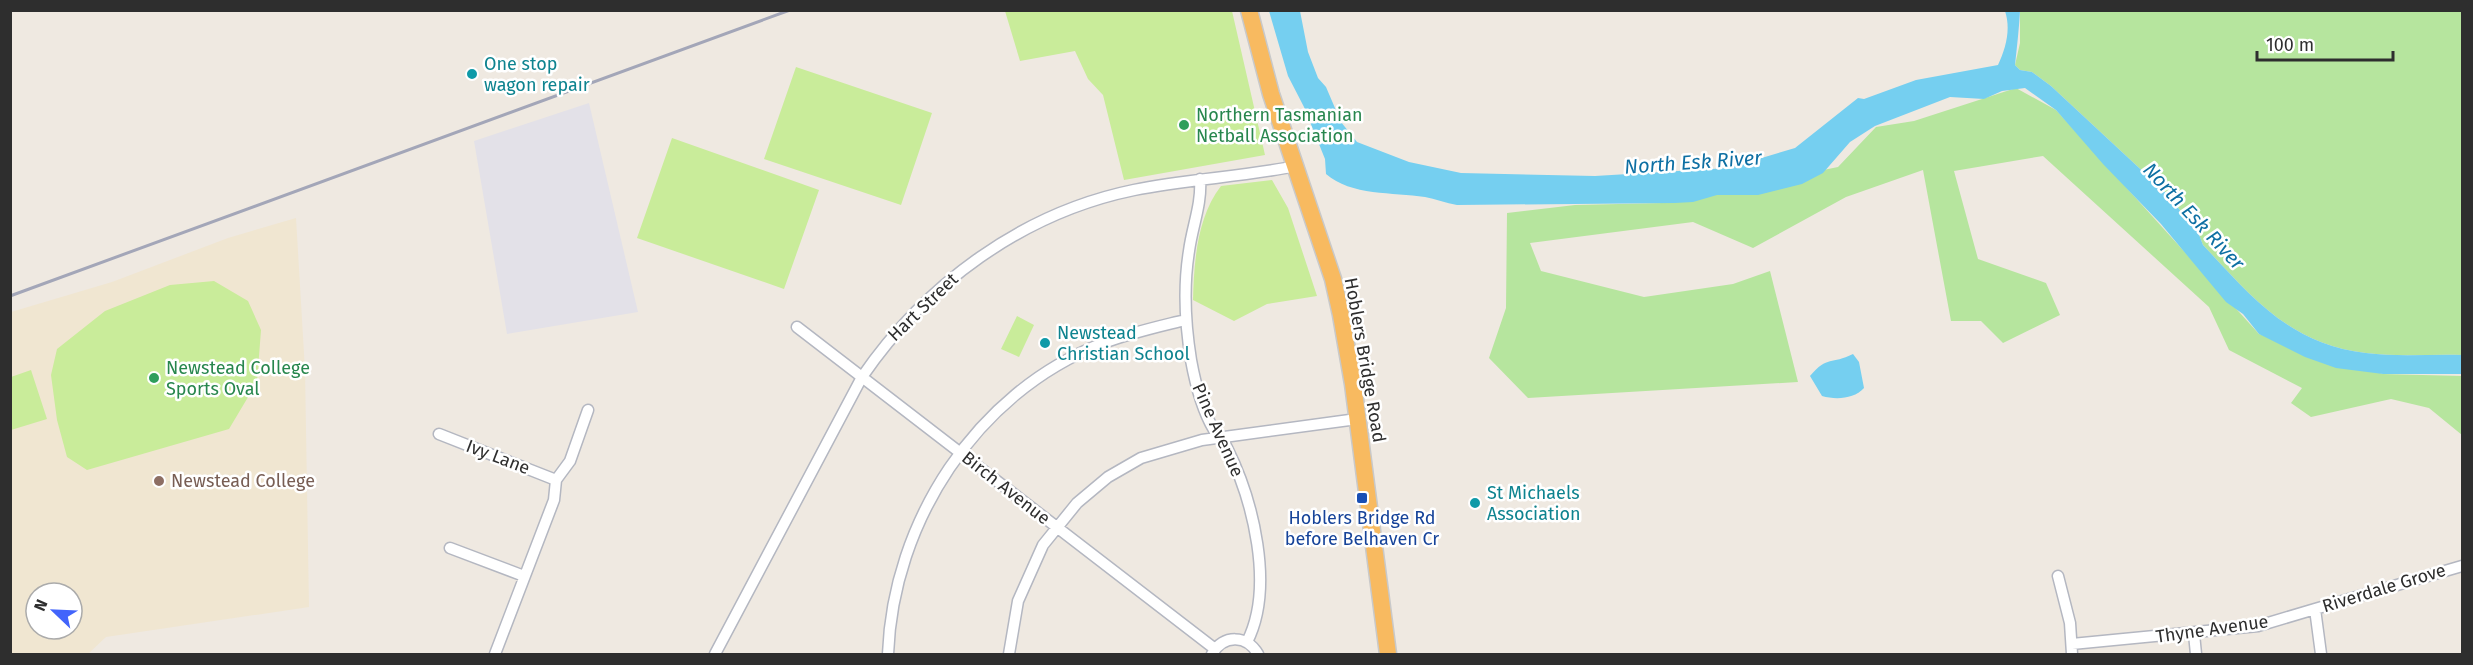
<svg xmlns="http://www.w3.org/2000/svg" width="2473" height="665" viewBox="0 0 2473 665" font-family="'Fira Sans',sans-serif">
<rect width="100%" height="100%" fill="#efe9e1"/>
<path fill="#e3e1e8" d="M589,103L638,312L507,334L474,141Z"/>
<path fill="#f0e6d1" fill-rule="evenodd" d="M296,218L305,370L309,607L106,637L88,654H11V312L112,282L228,238ZM36,593H72V629H36Z"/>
<path fill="#b6e59e" d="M2020,11H2462V355C2431,354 2397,357 2366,353C2289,344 2252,297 2203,245L2198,232L2165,192L2051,86L2032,72L2020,70L2015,65L2020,43Z
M2016,88L2056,110L2259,334L2383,374L2462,376V435L2429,408L2391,399L2311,417L2291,403L2302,388L2229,350L2209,307L2043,156L1954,171L1978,259L2046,283L2060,315L2003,343L1981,321H1951L1923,170L1846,197L1753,248L1693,222L1530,243L1541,271L1644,297L1733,284L1770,271L1798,382L1528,398L1489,358L1506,308L1507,213L1575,205L1662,203L1838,167L1876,127L1914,121Z"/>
<path fill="#c9ec9a" d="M1005,11H1232L1265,155L1124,180L1103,95L1088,79L1075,51L1020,61Z
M796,67L932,113L901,205L764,159Z
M672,138L819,190L784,289L637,238Z
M1272,180L1288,208L1317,296L1267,304L1234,321L1193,300C1194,262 1197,217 1221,186Z
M214,281L248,301L261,330L257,382L229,429L87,470L67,457L57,420L51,375L57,349L105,311L170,285Z
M1017,316L1034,325L1019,357L1001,349Z
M31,370L47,419L11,430V377Z"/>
<path fill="#75cff0" d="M1269,11H1300L1308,52L1318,78L1326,87L1341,122L1357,142L1409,162L1461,173L1595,176L1728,168L1795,148L1858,98L1864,99L1916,80L1998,65C2006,48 2011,29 2005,11H2020C2019,29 2017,46 2015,65L2020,70L2032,72L2051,86L2165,192L2198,232L2203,245C2252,297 2289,344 2366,353C2397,357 2431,354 2462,355V374H2383L2336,368L2305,357L2259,334L2243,314L2226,302L2161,224L2103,164L2056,110L2025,88L2002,91L1984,99L1950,97L1875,126L1850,142L1823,173L1802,184L1758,195H1717L1693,202L1675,203L1457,205C1446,203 1435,199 1425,197C1393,192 1351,196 1326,174L1325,159L1304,107L1288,76Z
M1853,354L1859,362L1864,388C1854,399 1836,400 1822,396L1810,376C1828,355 1831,365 1853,354Z"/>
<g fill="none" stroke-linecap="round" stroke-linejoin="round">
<defs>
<path id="minor" d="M1200,179C1202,204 1192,227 1189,251C1183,288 1185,323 1191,360C1195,382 1202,410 1214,430C1218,436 1224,441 1227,448C1253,500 1275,587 1247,642
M797,327L1215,649
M439,434L556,480
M450,548L524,576
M2058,576L2070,623L2072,654
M2194,634L2196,654
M2072,644L2258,626L2315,609
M495,654L554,500L556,480L570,461L588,410
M715,654L862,377C926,284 1022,213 1134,190C1187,179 1242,177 1296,166
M888,654C893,522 976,393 1101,344C1129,333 1157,327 1185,320
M1009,654L1018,601L1043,545L1077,503L1108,477L1141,458L1202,440L1357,419
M1212,654C1224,634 1247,635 1258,654
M2321,654L2315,609L2462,566"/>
<path id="trunk" d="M1249,10L1271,94L1333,279L1341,315L1353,384L1388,654"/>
</defs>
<use href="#minor" stroke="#b4b7c1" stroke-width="13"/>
<use href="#trunk" stroke="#c9c9c9" stroke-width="19"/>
<use href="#minor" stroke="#fff" stroke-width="10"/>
<use href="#trunk" stroke="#f8ba60" stroke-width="16"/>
<path stroke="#a3a6b8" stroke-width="3" d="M10,296L790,10"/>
</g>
<g fill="#0f9aa8" stroke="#fff" stroke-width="2">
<circle cx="472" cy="74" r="6"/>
<circle cx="1045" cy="343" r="6"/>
<circle cx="1475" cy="503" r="6"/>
</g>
<g fill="#2e9e5b" stroke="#fff" stroke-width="2">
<circle cx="1184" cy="125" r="6"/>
<circle cx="154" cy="378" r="6"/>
</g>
<circle fill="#8d6e63" stroke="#fff" stroke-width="2" cx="159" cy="481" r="6"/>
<rect fill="#1a4fb4" stroke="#fff" stroke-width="2" x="1356" y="492" width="12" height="12" rx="3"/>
<g text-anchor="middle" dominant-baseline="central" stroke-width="5" stroke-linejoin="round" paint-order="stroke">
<g font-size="18" fill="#0d838f" stroke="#fff" text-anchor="start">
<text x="484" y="64">One stop<tspan x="484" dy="21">wagon repair</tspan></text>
<text x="1057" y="333">Newstead<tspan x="1057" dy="21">Christian School</tspan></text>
<text x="1487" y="493">St Michaels<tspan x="1487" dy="21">Association</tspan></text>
</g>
<g font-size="18" fill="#27864d" stroke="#fff" text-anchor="start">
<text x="1196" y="115">Northern Tasmanian<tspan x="1196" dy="21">Netball Association</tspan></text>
<text x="166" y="368">Newstead College<tspan x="166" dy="21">Sports Oval</tspan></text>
</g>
<g font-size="18" fill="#2e2e2e" stroke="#fff">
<text transform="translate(923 307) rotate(-44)">Hart Street</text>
<text transform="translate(1365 360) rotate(80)">Hoblers Bridge Road</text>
<text transform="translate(1218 430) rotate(66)">Pine Avenue</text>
<text transform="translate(498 457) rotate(21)">Ivy Lane</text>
<text transform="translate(1006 488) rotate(38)">Birch Avenue</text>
<text transform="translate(2384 588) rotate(-17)">Riverdale Grove</text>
<text transform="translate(2212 629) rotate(-8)">Thyne Avenue</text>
</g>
<g font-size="18" fill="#785e54" stroke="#fff" text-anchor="start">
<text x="171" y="481">Newstead College</text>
</g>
<g font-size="18" fill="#164399" stroke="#fff">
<text x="1362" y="518">Hoblers Bridge Rd<tspan x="1362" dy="21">before Belhaven Cr</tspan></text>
</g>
<g font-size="20" font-style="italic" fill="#0d6fa3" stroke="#fff">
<text transform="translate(1693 162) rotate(-4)">North Esk River</text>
<text transform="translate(2194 216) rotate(47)">North Esk River</text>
</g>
</g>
<rect width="2473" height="665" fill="none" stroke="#2e2e2e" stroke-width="24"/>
<g transform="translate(54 611) rotate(293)"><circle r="28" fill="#ffffff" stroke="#ababab" stroke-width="1.5"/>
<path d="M0-4.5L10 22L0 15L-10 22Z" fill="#4264fb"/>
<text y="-9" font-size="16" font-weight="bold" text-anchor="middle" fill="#2e2e2e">N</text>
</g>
<path d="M2257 51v9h136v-9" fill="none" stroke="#2e2e2e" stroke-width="3"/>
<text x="2266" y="51" font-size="18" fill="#2e2e2e" stroke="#ffffff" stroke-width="4.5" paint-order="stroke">100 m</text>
</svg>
